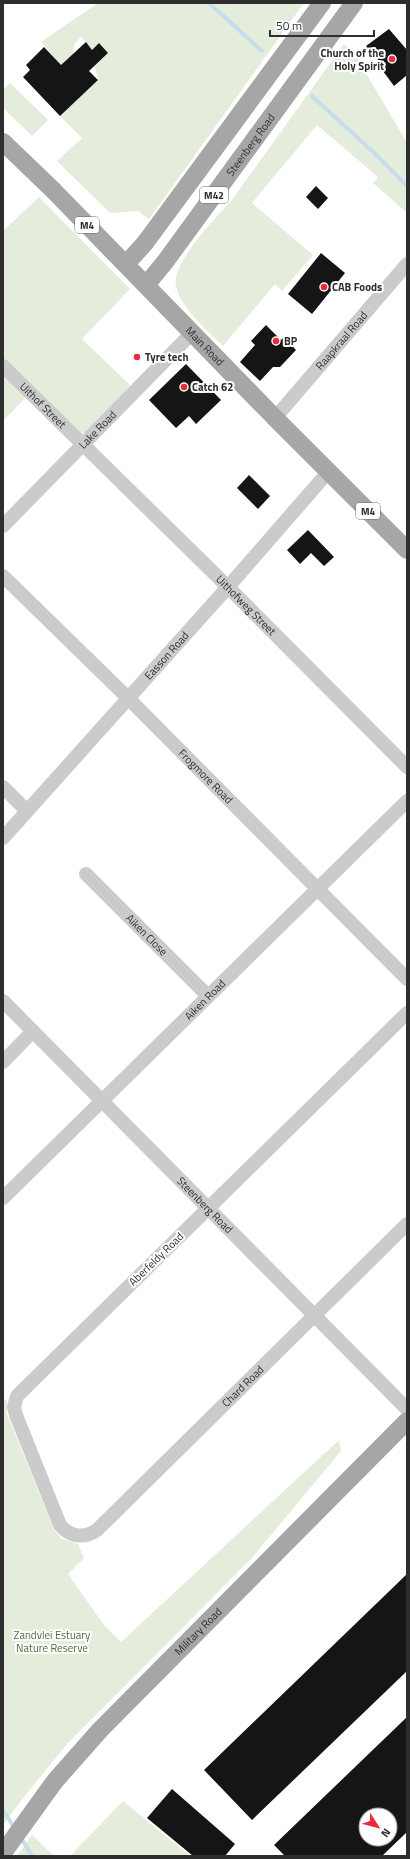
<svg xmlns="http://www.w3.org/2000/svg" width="410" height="1859" viewBox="0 0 410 1859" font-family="'Titillium Web',sans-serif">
<rect width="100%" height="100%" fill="#fff"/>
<path fill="#e4ecdb" d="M98,3H304L149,219L138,211L110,213L57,161L82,138L60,116L98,80L95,66L108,53L99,43L92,50L81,37L74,44L73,54L61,65L41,42Z
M344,44L353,51L407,143V213L373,183L378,177L317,125L252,203L313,255L282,291L275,284L223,346C206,329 182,310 176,286C171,265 214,218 229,204Z
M10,83L48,120L32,136L3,108V90Z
M39,197L130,289L82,339L132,387L89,432L77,433L30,393L3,421V231Z
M3,1399L7,1401V1414L54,1530L62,1539L78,1544L84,1558L68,1574L104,1625L121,1642L339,1440L341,1451L251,1559L68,1743L23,1798L3,1825Z
M123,1801L190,1856H70Z
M32,1835L54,1856H17Z"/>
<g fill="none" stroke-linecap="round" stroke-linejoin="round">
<path stroke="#c7ddec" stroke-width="4" d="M209,3L262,51
M312,96L370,149L407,186
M3,1810L15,1829
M21,1838L32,1856"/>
</g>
<path fill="#151515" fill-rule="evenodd" d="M389,29L407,50V75L394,86L377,63L379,61L366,46Z
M86,42L92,50L99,43L108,53L89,71L98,80L60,116L23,77L30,70L26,65L44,47L61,65Z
M316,186L328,198L318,209L306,197Z
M321,253L345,273L312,314L288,294Z
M266,325L281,340L284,337L296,350L280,367H273L260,381L240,362L255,345L251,341Z
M186,364L221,400L196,424L189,416L176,428L149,400Z
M249,475L270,496L258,509L237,488Z
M308,530L334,557L324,566L311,553L300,564L287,550Z
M407,1574V1671L252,1820L204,1770Z
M407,1717V1832L382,1856H285L274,1845ZM366,1815H390V1839H366Z
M172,1789L235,1844L225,1856H193L147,1818Z"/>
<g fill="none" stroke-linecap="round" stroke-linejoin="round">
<g stroke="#cbcbcb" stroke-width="14">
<path id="s1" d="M3,366L228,587L407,767"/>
<path id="s2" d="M275,418L407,264"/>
<path id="s3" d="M3,526L192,333"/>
<path id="s4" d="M3,576L128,698L407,979"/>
<path d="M3,787L27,811"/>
<path id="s5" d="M3,838L228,587L329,471"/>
<path id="s6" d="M86,874L208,996"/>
<path id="s7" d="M3,1001L407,1409"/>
<path id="s8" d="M407,1013L17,1396L14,1407L16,1415L60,1525C70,1537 84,1539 97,1530L407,1224"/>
<path d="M3,1062L33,1031"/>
<path id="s9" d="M3,1198L407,801"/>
</g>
<g stroke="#a6a6a6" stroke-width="18">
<path id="s10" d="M3,142L53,190L275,418L407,550"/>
<path d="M126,264L145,243L322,3"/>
<path id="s11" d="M146,285L165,262L354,3"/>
<path id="s12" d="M3,1853L55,1781L100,1730L407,1421"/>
</g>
</g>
<g fill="#e82d39" stroke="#fff" stroke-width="1.5">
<circle cx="392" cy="59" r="4"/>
<circle cx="324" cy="287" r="4"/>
<circle cx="276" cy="341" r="4"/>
<circle cx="137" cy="357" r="4"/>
<circle cx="184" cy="387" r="4"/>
</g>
<g text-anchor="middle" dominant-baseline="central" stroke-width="4" stroke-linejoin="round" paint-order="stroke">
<g fill="#fff" stroke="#6d6d6d" stroke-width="1">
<rect x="200" y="187" width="28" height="16" rx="3"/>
<rect x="75" y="217" width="24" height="16" rx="3"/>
<rect x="356" y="503" width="24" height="16" rx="3"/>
</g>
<g font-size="10" font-weight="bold" fill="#2e2e2e">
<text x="214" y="195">M42</text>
<text x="87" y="225">M4</text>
<text x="368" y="511">M4</text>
</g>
<g font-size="11" font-weight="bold" fill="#2e2e2e" stroke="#fff" text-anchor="start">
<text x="384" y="53" text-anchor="end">Church of the<tspan x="384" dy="13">Holy Spirit</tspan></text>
<text x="332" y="287">CAB Foods</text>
<text x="284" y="341">BP</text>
<text x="145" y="357">Tyre tech</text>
<text x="192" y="387">Catch 62</text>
</g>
<g font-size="11" fill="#2e2e2e" stroke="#fff">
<text stroke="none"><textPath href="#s11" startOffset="175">Steenberg Road</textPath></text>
<text stroke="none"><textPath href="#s2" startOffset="102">Raapkraal Road</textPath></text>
<text stroke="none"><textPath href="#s10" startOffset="287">Main Road</textPath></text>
<text stroke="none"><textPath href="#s1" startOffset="56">Uithof Street</textPath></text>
<text stroke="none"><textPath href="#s3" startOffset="135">Lake Road</textPath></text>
<text stroke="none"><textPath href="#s1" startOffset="341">Uithofweg Street</textPath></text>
<text stroke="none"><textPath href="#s5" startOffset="245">Easson Road</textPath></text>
<text stroke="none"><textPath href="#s4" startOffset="285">Frogmore Road</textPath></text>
<text stroke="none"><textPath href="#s6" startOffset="86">Aiken Close</textPath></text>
<text stroke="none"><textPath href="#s9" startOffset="283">Aiken Road</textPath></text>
<text stroke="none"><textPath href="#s7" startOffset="287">Steenberg Road</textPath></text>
<text transform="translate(156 1259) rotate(-44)">Aberfeldy Road</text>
<text stroke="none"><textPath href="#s8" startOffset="931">Chard Road</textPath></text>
<text stroke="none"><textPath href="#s12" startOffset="296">Military Road</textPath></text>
</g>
<g font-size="11" fill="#516a3b" stroke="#fff">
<text x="52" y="1635">Zandvlei Estuary<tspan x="52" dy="13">Nature Reserve</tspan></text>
</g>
</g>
<rect width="410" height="1859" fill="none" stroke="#2e2e2e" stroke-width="8"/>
<g transform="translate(378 1827) rotate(126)"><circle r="19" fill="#ffffff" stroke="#ababab"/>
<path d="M0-3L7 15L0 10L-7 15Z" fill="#e82d39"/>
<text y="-6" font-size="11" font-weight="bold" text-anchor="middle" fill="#2e2e2e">N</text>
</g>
<path d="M270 30v6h104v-6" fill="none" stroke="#2e2e2e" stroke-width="2"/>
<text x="276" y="30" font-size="12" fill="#2e2e2e" stroke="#ffffff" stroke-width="3" paint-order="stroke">50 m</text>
</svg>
